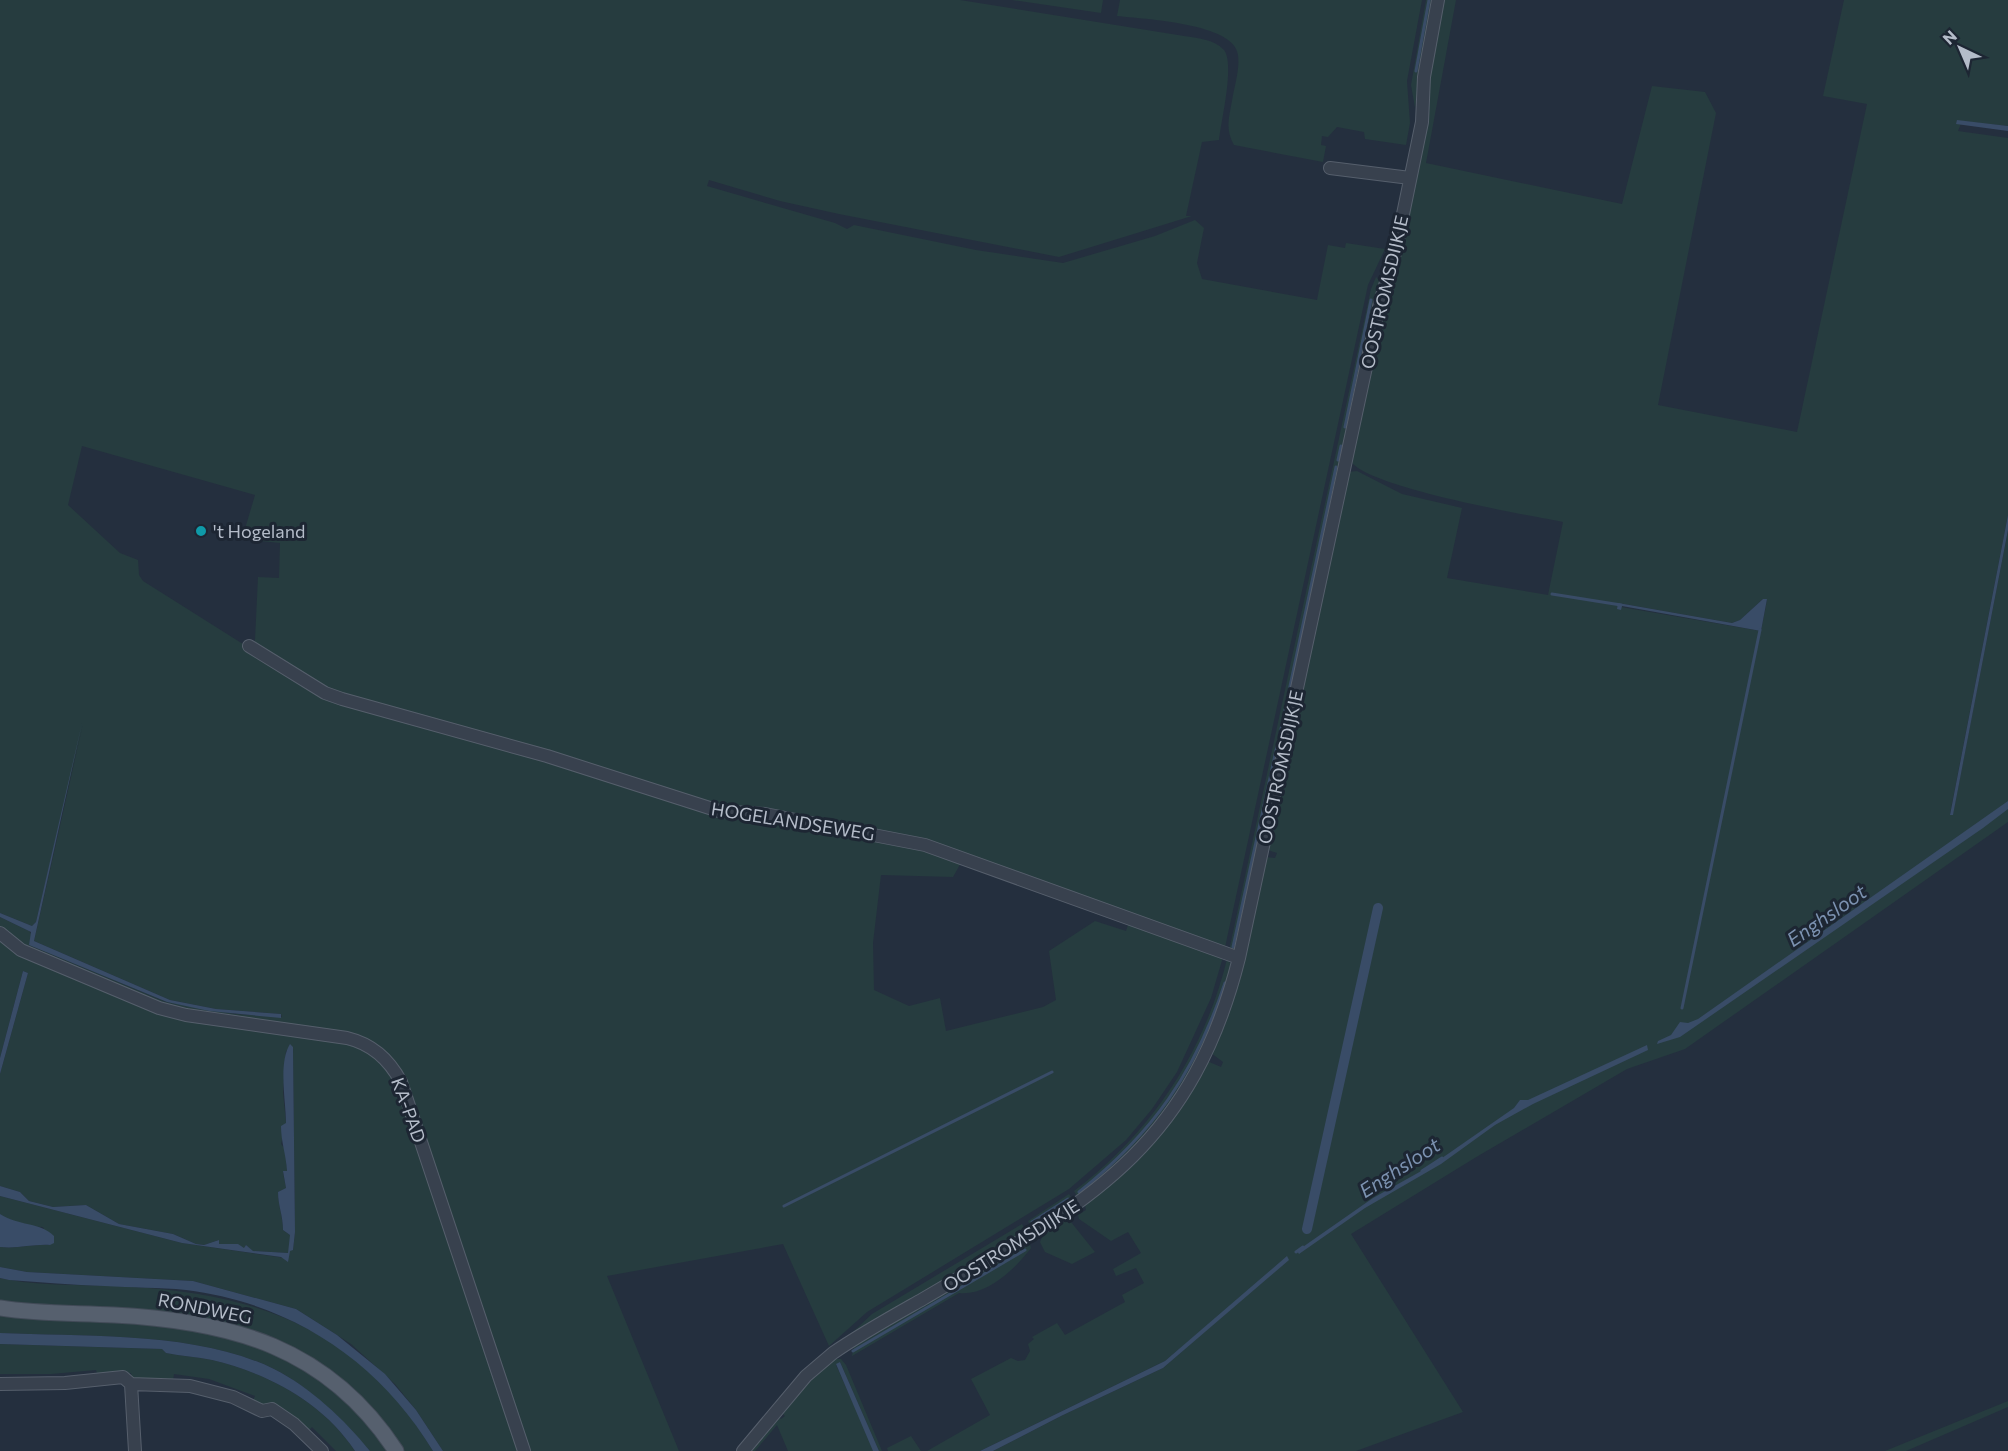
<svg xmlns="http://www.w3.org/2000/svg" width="2008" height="1451" viewBox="0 0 2008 1451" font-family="Commissioner,sans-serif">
<rect width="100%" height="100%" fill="#242f3e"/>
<path fill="#263c3f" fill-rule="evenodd" d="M0,0H960L1184,36C1197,38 1214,39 1224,50C1235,64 1221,121 1219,140L1202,142L1186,216H1192L1059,257L839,214L780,201L709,180L707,186L835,223L847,229L854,225L976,250L1063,263L1155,236L1195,220L1204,228L1197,263L1202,279L1317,300L1328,245L1345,248L1346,243L1385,249L1368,285L1224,952L926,843L788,815L719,809L514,744L344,697L326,691L251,645L255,640L258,577L279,578L280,543L242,539L255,495L82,446L68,505L120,553L138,560L139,575L143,581L324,695L342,701L513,748L719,813L764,816L895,841L962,861L953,877L881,875L873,943L874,990L909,1006L940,998L946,1031L1043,1007L1056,1000L1049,951L1095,921L1126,931L1129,922L1223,957L1211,998L1177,1072L1152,1109L1126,1140L1069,1189L867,1312L829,1346L783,1244L607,1276L679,1451H527L403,1080C392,1056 373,1042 348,1035L162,1006L21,948L0,930V917L29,931L32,935L29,945L166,1002L235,1014L282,1017L281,1014L216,1009L170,1000L34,941L83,724L36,922L32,926L0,913Z
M1012,0H1103L1101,13Z
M1120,0H1422L1407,81L1410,123L1406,145L1365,139L1364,132L1337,127L1328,137L1322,136L1321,145L1326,146L1323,162L1234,145C1225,130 1229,117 1232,101C1234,87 1240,70 1238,55C1235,23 1143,19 1117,16Z
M1426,0H1434L1415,108L1411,85Z
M1442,0H1456L1426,163L1622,204L1652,86L1705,92L1716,113L1658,405L1797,432L1867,104L1823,96L1844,0H2008V126L1962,121L1958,131L2008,138V515L1950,814H1953L2008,530V822L1685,1049L1627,1069L1478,1156L1351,1234L1463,1412L1356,1451H993L1061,1416L1163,1368L1289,1258L1165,1361L980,1451H927L990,1415L971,1379L1011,1358L1018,1361L1025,1360L1030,1351L1028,1344L1034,1339L1032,1337L1057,1323L1065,1335L1125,1302L1122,1295L1144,1283L1136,1268L1116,1276L1113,1269L1141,1253L1128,1232L1111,1241L1079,1219L1078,1215L1086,1210L1085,1205C1137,1165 1178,1120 1207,1061L1221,1067L1223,1062L1211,1053C1239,991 1252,924 1266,857L1275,858L1277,853L1268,850L1348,472L1357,471L1402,494L1462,508L1447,578L1548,595L1563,522C1527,515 1364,487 1350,460L1429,80ZM1763,599L1767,600L1761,631L1621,607L1618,603L1732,623L1740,620Z
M1376,277L1381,282L1238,948L1229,951L1371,289Z
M0,937L156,1010L362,1045L392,1072L415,1143L423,1158L519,1451H443L416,1410L395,1384L351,1344L296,1309L193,1281L27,1272L0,1267V1247C17,1249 33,1244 50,1245L43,1227C26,1227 13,1224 0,1214V1196L182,1243L285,1258L288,1253L252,1251L246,1245L245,1248L219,1244V1240L204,1245L196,1244L173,1234L119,1224L86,1205L53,1207L29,1201L20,1192L0,1186V1074L28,973L23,971L0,1058ZM293,1047L295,1232L293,1250H290V1235L283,1230C283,1216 278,1206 278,1192L286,1188L283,1172L287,1171L286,1150L281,1144L286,1123L283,1093L286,1051Z
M1227,959L1233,967C1212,1031 1182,1105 1131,1152C1115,1168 1095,1182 1077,1196L1074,1191C1151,1133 1204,1053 1227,959Z
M1069,1194L1072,1199L1035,1228L1031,1227L1028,1221Z
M1067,1217L1095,1252L1072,1264L1045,1252L1040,1242L1044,1233Z
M1022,1224L1026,1231L839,1345L872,1314Z
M1030,1245L1031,1248C1015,1269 987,1296 959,1293L852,1356L854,1346L1023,1246Z
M0,1278C38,1287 92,1284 132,1287C263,1294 364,1334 433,1451H402L387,1430L249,1330L230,1324L187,1316L0,1304Z
M0,1314L159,1323L231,1334L297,1363L353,1405L389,1451H370C343,1421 311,1387 274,1369C197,1331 85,1337 0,1333Z
M0,1344L162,1349L166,1353C181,1356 197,1357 212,1360C267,1373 323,1402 355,1451H336L312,1427L308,1431L252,1403L255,1396L209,1379L174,1374L173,1380L132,1379L131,1373L98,1377L96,1370L51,1374H0Z
M835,1359H841L846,1365L882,1451H879L840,1362L836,1365L875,1451H788L777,1425L755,1451H749L777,1417L781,1419L785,1416L781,1412L806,1385Z
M2008,1401V1407L1906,1451H1885Z
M911,1436L921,1451H888L887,1448Z"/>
<path fill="#394c67" d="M1957,120L2008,126V131L1956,124Z
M2008,515V530L1953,815H1950Z
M1763,599H1767L1761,631L1622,606L1621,610L1617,609L1618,603L1732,623L1740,620Z
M82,723L34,941L170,1000L216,1009L281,1014V1018L209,1011L167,1002L29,945L31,932L0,917V913L32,926L36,922Z
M2008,801V809L1983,828L1680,1037L1657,1044L1658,1041L1671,1035L1680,1022L1688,1023L1698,1019Z
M23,971L28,973L0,1074V1058Z
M290,1044L293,1047L295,1232L293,1250L290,1251L288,1262L281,1257L182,1243L0,1196V1186L20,1192L29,1201L53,1207L86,1205L119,1224L173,1234L196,1244L204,1245L219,1240V1244H238L244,1248L246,1245L253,1251L288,1253L290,1235L283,1230C283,1215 278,1206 278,1192L286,1188L283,1171H287C286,1154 281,1142 281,1126L286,1123C286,1101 278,1063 290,1044Z
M1647,1045L1648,1050L1533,1104L1495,1125L1441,1164L1365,1208L1299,1254L1297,1251L1373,1198L1432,1165L1514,1108L1520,1100H1528Z
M0,1214C18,1226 40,1222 54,1236V1243L50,1245C33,1244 17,1249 0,1247Z
M1287,1256L1289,1260L1163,1368L1061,1416L993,1451H980L1165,1361Z
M0,1267L27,1272L193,1281L296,1309L337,1335L385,1374L416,1410L443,1451H433C379,1361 291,1303 186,1290C159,1287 132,1288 104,1286C73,1285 41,1282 9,1280L0,1278Z
M0,1333C85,1337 197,1331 274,1369C310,1387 345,1420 370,1451H355C323,1402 267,1373 212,1360C197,1357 181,1356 166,1353L162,1349L0,1344Z
M840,1362L879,1451H873L836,1364Z"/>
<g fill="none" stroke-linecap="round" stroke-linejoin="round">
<path stroke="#394c67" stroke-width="3" d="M1416,71L1429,0
M1345,427L1371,300
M1338,460L1341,446
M1552,594L1621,605
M1280,734L1336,467
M1233,947L1277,746
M1682,1008L1760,630
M1422,1171L1442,1158
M1079,1192C1153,1133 1195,1073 1225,983
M784,1206L1052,1072
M1032,1222L1068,1199
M1296,1252L1303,1247
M853,1351L1025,1250"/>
<path stroke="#394c67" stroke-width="10" d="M1307,1229L1378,908"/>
<defs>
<path id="minor" d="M1330,168L1410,178
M249,646L325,693L342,699L547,756L719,811L765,814L925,845L1239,958
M0,933L21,950L159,1008L186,1015L347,1038C372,1044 389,1059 401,1082L524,1451
M0,1384L65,1383L123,1377L131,1384L190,1386L233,1397L262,1411L272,1409L294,1424L322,1451
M131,1384L135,1451
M743,1451L806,1376L833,1353C862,1333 893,1316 923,1299C1084,1204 1190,1152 1239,958L1380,302L1395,253L1422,122L1424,77L1438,0"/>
<path id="major" d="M0,1308C37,1314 76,1313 114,1315C231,1321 328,1347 396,1451"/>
</defs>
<use href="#minor" stroke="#565f6c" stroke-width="14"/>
<use href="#major" stroke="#414a57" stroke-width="17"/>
<use href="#minor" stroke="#38414e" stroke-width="12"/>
<use href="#major" stroke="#56606e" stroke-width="15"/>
</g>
<circle fill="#0f9aa8" stroke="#1d2633" stroke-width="2" cx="201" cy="531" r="6"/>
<g text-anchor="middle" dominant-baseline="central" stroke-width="6" stroke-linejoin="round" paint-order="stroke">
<g font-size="18" fill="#b4bcc9" stroke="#1d2633">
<text transform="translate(1384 292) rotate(-77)">OOSTROMSDIJKJE</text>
<text transform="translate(1280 767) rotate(-78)">OOSTROMSDIJKJE</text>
<text transform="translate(793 821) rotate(9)">HOGELANDSEWEG</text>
<text transform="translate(409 1110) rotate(70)">KA-PAD</text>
<text transform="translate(1011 1245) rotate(-32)">OOSTROMSDIJKJE</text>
<text transform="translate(205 1308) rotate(11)">RONDWEG</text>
</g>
<g font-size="18" fill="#b4bcc9" stroke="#1d2633" text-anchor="start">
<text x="213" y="531">'t Hogeland</text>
</g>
<g font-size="20" font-style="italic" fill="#7c92b1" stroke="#1d2633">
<text transform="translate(1826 915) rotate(-35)">Enghsloot</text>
<text transform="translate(1399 1167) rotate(-33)">Enghsloot</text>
</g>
</g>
<g transform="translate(1960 48) rotate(316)" stroke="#1d2633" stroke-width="4.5" paint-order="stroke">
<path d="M0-4.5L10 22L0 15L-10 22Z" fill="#b4bcc9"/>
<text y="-9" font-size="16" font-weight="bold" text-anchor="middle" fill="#b4bcc9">N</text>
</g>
</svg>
